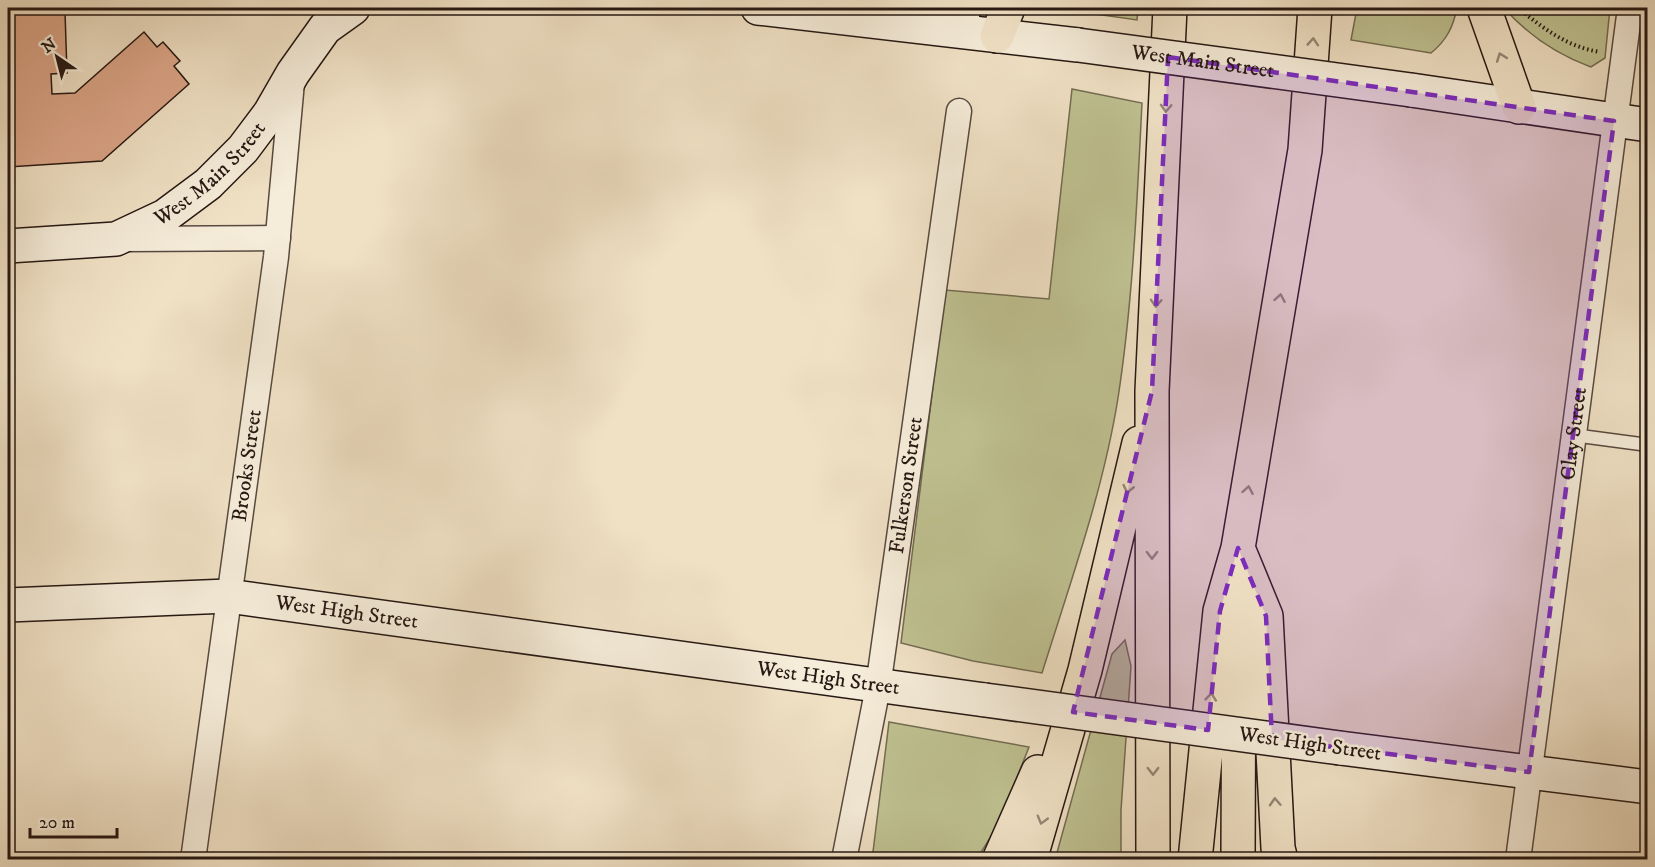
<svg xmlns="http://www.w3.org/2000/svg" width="1655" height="867" viewBox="0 0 1655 867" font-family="'IM FELL DW Pica',serif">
<rect width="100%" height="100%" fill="#f0e1c5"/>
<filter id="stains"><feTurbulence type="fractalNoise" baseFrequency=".00333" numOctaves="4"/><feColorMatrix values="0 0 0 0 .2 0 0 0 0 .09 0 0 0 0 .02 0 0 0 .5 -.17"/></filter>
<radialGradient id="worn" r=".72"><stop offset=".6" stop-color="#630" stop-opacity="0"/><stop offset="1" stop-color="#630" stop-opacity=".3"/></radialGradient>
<path fill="#bfc191" stroke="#726c52" stroke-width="1.5" d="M1058,8H1138L1137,20L1060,9Z
M1357,8H1457C1453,27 1447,40 1431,53L1351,40Z
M1504,8H1610L1605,58L1591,67C1558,55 1527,34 1504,8Z
M1072,89L1142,103C1137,202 1133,300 1118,398C1103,492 1070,583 1042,673L973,661L901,643L945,290L1049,299Z
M1125,640L1131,666L1121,810V859L1055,860L1112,654Z
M889,722L1029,747L998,825L977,859L872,860Z"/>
<path fill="#dba587" stroke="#261813" stroke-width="1.5" d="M8,8H16V14L65,12L67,73L51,74L52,94L75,93L144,32L157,47L163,42L180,61L174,66L189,84L102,161L8,167Z"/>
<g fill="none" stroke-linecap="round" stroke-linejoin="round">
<defs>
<path id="lane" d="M1573,435L1648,445"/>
<g id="street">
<path d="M965,32L968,8"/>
<path d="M124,239L278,238"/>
<path id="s1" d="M193,860L276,257L292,82"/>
<path id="s2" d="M844,860L878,687L959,111"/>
<path id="s3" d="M1518,860L1630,8"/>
</g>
<g id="secondary">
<path d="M758,8L1078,45"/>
<path d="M1411,90L1648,125"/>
<path id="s4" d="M8,246L116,239L165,216L208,184L243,149L270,113L293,73L325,28L353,8"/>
<path id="s5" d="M8,605L228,596L985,700"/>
<path d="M1340,748L1648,787"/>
</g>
<path id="highway" d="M1484,8L1519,107
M997,36L1008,8
M1238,548L1266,616L1278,848L1281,860
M999,860L1038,772
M1030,860L1085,670L1139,443
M1153,860L1152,391L1170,8
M1195,860L1220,611L1238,548L1305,150L1315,8
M1238,860L1239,604"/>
</defs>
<use href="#lane" stroke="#584a40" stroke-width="15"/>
<use href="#street" stroke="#584a40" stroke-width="27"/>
<use href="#secondary" stroke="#261813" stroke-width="36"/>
<use href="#highway" stroke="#261813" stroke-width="36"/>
<path stroke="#261813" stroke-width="4" stroke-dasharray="1.5 3" stroke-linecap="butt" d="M1518,8C1543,28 1567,47 1600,52"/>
<use href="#lane" stroke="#f5ecd9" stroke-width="12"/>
<use href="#street" stroke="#f5ecd9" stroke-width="24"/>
<use href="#secondary" stroke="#f5ecd9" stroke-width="33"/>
<use href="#highway" stroke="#f0e1c5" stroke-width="33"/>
<defs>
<g id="secondary-bridge">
<path id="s6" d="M1078,45L1411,90"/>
<path d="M985,700L1340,748"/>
</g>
</defs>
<use href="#secondary-bridge" stroke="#261813" stroke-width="36" stroke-linecap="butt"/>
<use href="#secondary-bridge" stroke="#f5ecd9" stroke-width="33"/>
</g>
<defs><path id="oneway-chevron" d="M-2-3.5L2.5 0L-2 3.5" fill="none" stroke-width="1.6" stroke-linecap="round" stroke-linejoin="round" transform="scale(1.5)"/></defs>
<g stroke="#958775">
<use href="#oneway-chevron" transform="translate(1313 42) rotate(-86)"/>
<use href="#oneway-chevron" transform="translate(1501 57) rotate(-110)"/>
<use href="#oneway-chevron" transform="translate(1166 108) rotate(93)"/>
<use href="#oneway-chevron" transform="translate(1280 298) rotate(-80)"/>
<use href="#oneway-chevron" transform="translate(1156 303) rotate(93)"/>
<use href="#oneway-chevron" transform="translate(1128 489) rotate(103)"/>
<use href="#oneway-chevron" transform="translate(1248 490) rotate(-80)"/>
<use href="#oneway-chevron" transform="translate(1152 555) rotate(90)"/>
<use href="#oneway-chevron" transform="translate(1211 697) rotate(-84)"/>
<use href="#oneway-chevron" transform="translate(1153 771) rotate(90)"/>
<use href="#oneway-chevron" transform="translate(1275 802) rotate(-93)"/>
<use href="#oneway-chevron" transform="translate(1042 820) rotate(106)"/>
</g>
<path fill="#7b2cbf" fill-opacity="0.2" stroke="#7b2cbf" stroke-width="4.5" stroke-dasharray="12 8" stroke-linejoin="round" d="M1168,57L1614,121L1529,772L1272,739L1266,616L1238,548L1220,611L1208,730L1073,712L1152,391Z"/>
<g text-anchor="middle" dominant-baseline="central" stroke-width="5" stroke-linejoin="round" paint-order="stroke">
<g font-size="21" fill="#261813" stroke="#f5ecd9">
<text stroke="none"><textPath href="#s6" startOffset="126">West Main Street</textPath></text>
<text stroke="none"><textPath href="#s4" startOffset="224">West Main Street</textPath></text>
<text stroke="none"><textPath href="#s3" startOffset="430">Clay Street</textPath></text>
<text stroke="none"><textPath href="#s1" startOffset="398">Brooks Street</textPath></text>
<text stroke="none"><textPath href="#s2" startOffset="380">Fulkerson Street</textPath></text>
<text stroke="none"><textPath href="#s5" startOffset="340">West High Street</textPath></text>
<text stroke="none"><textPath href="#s5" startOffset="826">West High Street</textPath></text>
<text transform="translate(1310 744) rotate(8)">West High Street</text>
</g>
</g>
<rect width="1655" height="867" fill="none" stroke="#f0e1c5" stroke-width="30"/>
<rect x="9" y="9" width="1637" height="849" fill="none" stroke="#261813" stroke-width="3"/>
<rect x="15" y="15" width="1625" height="837" fill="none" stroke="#261813" stroke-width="1.5"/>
<g transform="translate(57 57) rotate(325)" stroke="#f5ecd9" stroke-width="4.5" paint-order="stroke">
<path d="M0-4.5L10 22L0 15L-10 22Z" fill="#261813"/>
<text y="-9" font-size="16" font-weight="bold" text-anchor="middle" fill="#261813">N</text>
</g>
<path d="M30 828v9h87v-9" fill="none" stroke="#261813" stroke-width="3"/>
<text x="39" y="828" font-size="18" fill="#261813" stroke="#f5ecd9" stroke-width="4.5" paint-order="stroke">20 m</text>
<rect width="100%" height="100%" filter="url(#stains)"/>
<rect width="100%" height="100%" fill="url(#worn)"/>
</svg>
